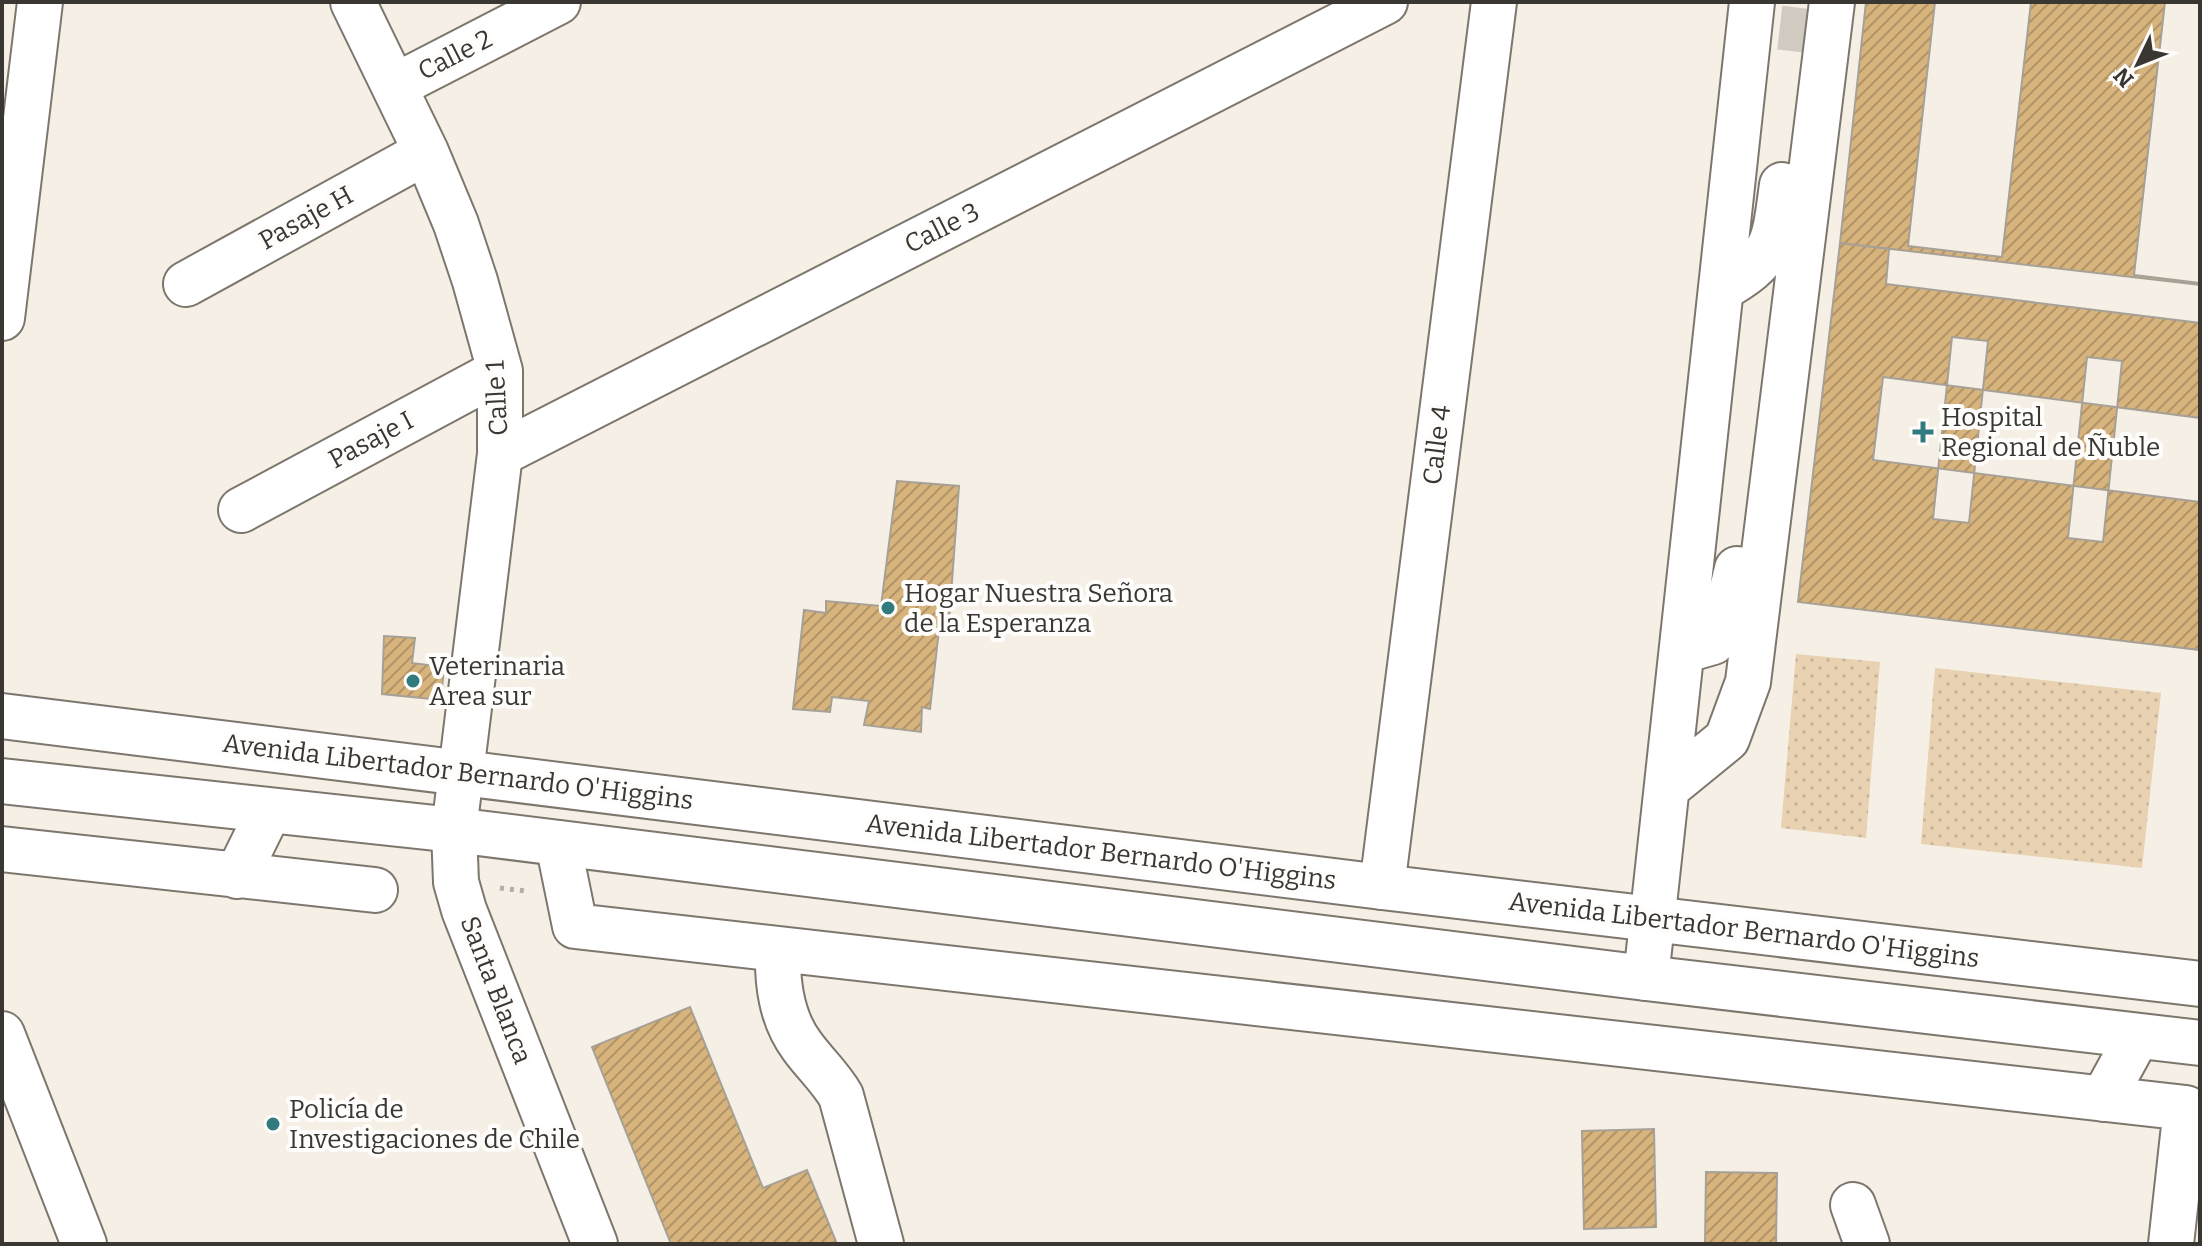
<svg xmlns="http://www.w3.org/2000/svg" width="2202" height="1246" viewBox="0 0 2202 1246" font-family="Bitter,serif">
<defs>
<pattern id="park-dots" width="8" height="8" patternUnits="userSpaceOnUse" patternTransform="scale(2)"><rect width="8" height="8" fill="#e8d2b1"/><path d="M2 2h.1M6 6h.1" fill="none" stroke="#c8b599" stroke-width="1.8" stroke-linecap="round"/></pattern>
<pattern id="building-hatch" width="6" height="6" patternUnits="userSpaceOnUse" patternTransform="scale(2)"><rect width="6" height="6" fill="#d8b47d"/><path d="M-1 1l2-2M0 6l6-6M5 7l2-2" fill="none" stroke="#b09367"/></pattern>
</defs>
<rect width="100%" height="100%" fill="#f6efe5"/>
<path fill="url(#park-dots)" d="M1796,654L1880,662L1866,838L1781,828Z
M1935,668L2161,693L2142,868L1921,844Z"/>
<path fill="url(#building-hatch)" stroke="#a7a096" stroke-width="2" fill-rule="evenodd" d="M1866,2H2200V285L1840,243Z
M1935,2H2031L2002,257L1908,246Z
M2165,2H2200V283L2134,275Z
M1840,243L1889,249L1886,284L2200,323V650L1798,602ZM1952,337L1988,341L1969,523L1933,519ZM2087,357L2122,361L2103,542L2068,538Z
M1883,377L2200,418V502L1873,460Z
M897,481L959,486L949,622L940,621L930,709L922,707L921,732L864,725L869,701L832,697L830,712L793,709L804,610L826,613V601L881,606Z
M384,636L415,638L412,663L444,667L441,700L382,694Z
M690,1007L763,1188L807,1170L837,1244H671L592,1047Z
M1654,1129L1656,1227L1584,1229L1582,1131Z
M1706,1172L1777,1173L1776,1244H1705Z"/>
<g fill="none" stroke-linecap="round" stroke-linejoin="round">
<path stroke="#d0cac1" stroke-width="44" stroke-dasharray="44 22" stroke-linecap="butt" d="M1799,52L1805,2"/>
<defs>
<path id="minor" d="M353,2L426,152L456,224L475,281L500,371V454L454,830L456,882L464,910L595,1244
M395,86L558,2
M186,284L426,152
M1721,289C1775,258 1774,244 1782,185
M2,318L40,2
M500,454L1385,2
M241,510L500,371
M1682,651L1713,642L1723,627L1737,569
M1667,788L1727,739L1748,682L1832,2
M558,843L575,926L2186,1108L2171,1244
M2,849L375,890
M237,876L269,811
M1382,887L1494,2
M778,949C777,983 781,1018 802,1046C815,1064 830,1077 841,1096L881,1244
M1646,978L1752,2
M2,1034L84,1244
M2103,1099L2137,1037
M1853,1205L1867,1244"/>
<path id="major" d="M2,716L1382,887L2200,984
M2,781L454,830L1646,978L2200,1043"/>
</defs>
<use href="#minor" stroke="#7d766d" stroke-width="48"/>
<use href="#major" stroke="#7d766d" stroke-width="48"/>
<path stroke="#b4aea6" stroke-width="5" stroke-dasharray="4 6" stroke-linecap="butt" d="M500,888L526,891"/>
<use href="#minor" stroke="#fff" stroke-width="44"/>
<use href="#major" stroke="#fff" stroke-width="44"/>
</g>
<g fill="#317a7e" stroke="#fffdfb" stroke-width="3">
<path d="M1919 420h8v8h8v8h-8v8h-8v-8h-8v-8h8z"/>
<circle cx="888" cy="608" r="8"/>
<circle cx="413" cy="681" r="8"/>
<circle cx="273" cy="1124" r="8"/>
</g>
<g text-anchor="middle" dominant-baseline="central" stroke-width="8" stroke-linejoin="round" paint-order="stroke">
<g font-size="26" fill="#3a3733" stroke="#fffdfb">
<text transform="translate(455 55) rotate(-27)">Calle 2</text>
<text transform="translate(306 218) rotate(-29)">Pasaje H</text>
<text transform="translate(942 228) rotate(-27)">Calle 3</text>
<text transform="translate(497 398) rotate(-93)">Calle 1</text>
<text transform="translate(371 440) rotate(-28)">Pasaje I</text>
<text transform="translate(1437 445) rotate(-83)">Calle 4</text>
<text transform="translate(458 772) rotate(7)">Avenida Libertador Bernardo O'Higgins</text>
<text transform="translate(1101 852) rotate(7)">Avenida Libertador Bernardo O'Higgins</text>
<text transform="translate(1744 930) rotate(7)">Avenida Libertador Bernardo O'Higgins</text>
<text transform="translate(496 990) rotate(69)">Santa Blanca</text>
</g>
<g font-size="26" fill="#3a3733" stroke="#fffdfb" text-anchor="start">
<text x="1941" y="417">Hospital<tspan x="1941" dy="30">Regional de Ñuble</tspan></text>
<text x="904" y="593">Hogar Nuestra Señora<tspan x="904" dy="30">de la Esperanza</tspan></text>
<text x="429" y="666">Veterinaria<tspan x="429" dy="30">Area sur</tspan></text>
<text x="289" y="1109">Policía de<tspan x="289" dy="30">Investigaciones de Chile</tspan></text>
</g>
</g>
<rect width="2202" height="1246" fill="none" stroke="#3a3733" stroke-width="8"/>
<g transform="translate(2138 64) rotate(227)" stroke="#fffdfb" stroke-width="6" paint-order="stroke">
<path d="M0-6L14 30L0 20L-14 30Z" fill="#3a3733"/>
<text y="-12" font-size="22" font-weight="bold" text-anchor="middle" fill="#3a3733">N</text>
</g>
</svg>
